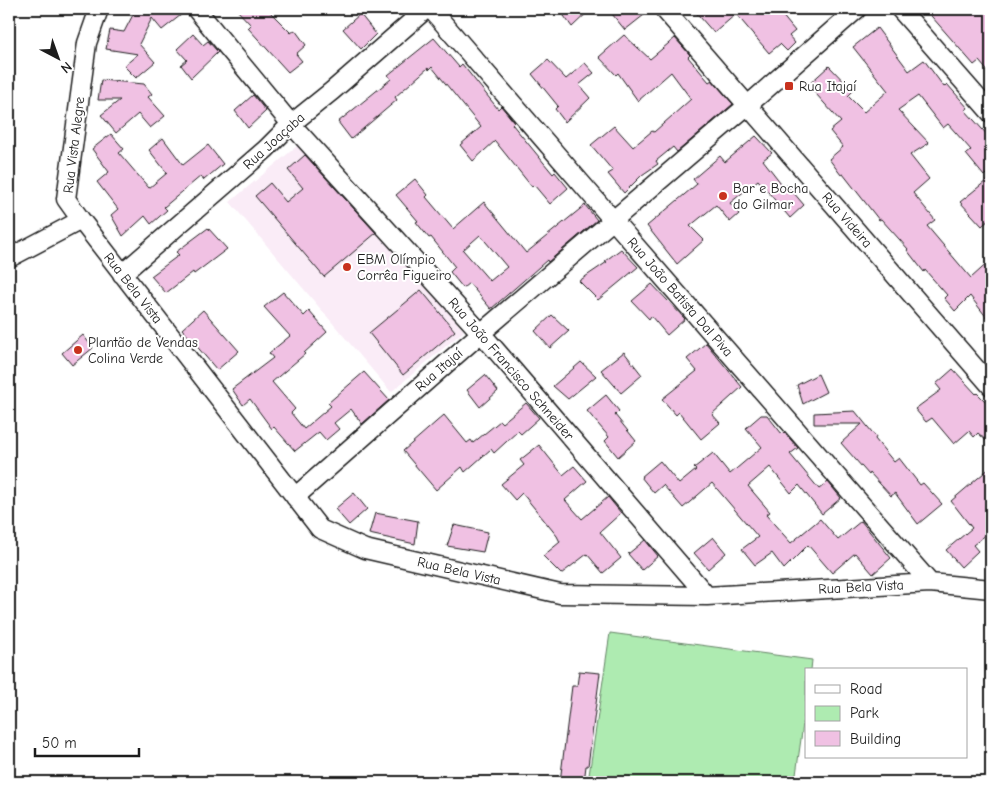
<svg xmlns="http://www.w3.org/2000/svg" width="1000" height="791" viewBox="0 0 1000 791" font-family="'Comic Neue',sans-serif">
<rect width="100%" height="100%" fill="#fff"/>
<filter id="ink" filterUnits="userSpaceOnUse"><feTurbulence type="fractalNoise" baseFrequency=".02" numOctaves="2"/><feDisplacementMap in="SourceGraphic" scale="10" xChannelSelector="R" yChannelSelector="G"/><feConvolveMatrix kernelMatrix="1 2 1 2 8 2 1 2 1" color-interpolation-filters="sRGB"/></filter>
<g filter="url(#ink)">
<path fill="#faecf7" d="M303,141L464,331L391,392L230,202Z"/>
<path fill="#aeebb1" stroke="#658466" d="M610,633L812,660L811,670H806V703L795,782H588Z"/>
<path fill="#f0c1e3" stroke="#1c1c1c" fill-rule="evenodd" d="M136,9H186V11L162,30L152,18L139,44L155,62L136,78L124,66L138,54L106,49L110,30L124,32Z
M236,9H267L291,33L295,30L306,45L296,54L302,61L288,72L248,28L251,25Z
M559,9H591L572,27Z
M608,9H638L644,15L625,30Z
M693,9H777L795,31L789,36L795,43L787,51L780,44L769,53L736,14L714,33Z
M925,9H991V75L979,61L974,65Z
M360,14L376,34L361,49L343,29Z
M877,28L909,71L924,60L944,87L947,84L968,108L965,110L991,139V169L984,176L966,154L971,150L948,124L943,128L918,96L898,110L929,143L910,155L929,179L913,193L935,220L927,226L971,278L991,260V284L987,289L991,294V323L970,296L955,311L944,298L947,295L925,270L924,272L907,250L908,249L881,219L879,220L843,174L841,175L829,159L843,147L830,131L841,122L808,85L829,66L853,91L848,96L864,112L888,91L853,47Z
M193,34L203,45L208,41L218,52L191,78L181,65L187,60L177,49Z
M624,35L650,59L675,38L690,55L688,57L709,82L712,80L733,104L677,152L673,147L656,161L658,164L642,175L624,193L608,174L613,171L591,145L614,126L633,147L652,131L654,132L691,99L671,72L638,101L618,73L616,75L599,57Z
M434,38L459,67L462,64L498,109L501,106L514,122L512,124L553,174L555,172L568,188L550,204L534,185L532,187L495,141L473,161L460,145L481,127L432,67L429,70L428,68L395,97L397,100L351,139L338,122L391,79L388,75Z
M548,60L566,79L585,63L594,73L579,85L590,98L565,122L555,109L558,106L532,74Z
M101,80L144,84L152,94L148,97L165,116L150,128L138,114L116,133L101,115L120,100H98Z
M253,95L266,111L248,128L235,111Z
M111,134L124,149L119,153L149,188L167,173L149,150L163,138L183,165L208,145L223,164L204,180L201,176L164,207L167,210L151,224L145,216L123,236L111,215L118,209L97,182L109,172L92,149Z
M756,136L772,153L763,160L784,187L787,185L804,205L790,218L758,180L730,203L739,214L730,222L716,205L690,226L704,240L677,264L647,226L697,184L693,179L720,156L725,162Z
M305,155L376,233L324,277L255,196L270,183L286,202L303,188L288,170Z
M991,177V218L982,226L960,202Z
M415,179L428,195L426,197L453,229L484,202L526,253L585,205L597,220L548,262L547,260L491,309L469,283L463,288L450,272L455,267L431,237L429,238L416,222L418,221L396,195ZM480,235L507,267L490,281L463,250Z
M208,228L227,249L194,274L193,272L166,293L151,276L179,255L176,252Z
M621,249L638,267L598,300L579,281L607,262L605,261Z
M652,284L685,319L667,335L651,316L649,319L632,301Z
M421,290L455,331L403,375L369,333Z
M283,292L304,316L309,311L327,332L304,353L305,354L272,382L295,409L291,413L304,429L331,406L328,403L364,372L389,400L362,424L351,409L334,423L339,429L326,440L319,432L295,451L274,427L272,429L250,399L243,405L232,389L273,358L269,353L290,336L264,307Z
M203,310L239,351L217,370L182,329Z
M552,315L569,331L550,348L535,331Z
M83,335L93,348L72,365L62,353Z
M706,343L742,387L712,414L720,423L701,439L679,412L676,415L662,399L697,371L687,359Z
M624,352L642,375L621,393L601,370Z
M581,362L596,376L568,399L553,386Z
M953,369L976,394L977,393L991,407V445L978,433L974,437L969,431L954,444L932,418L926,422L915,409L941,390L936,384Z
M818,374L826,392L803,404L797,385Z
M485,375L498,391L480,407L467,390Z
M606,395L619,411L615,415L636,441L618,457L605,441L609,437L587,411Z
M526,403L539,418L521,434L518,431L494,453L491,449L465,472L462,467L436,490L403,451L444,415L467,443L471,440L473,443L500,421L502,423Z
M855,411L876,437L875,439L894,462L899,458L920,485L923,483L942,504L918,524L895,493L891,496L870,473L869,475L841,443L862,424H814V413Z
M761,415H767L782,434L784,432L798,448L790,454L819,489L828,482L841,498L822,514L799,485L791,493L770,467L748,486L770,512L766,515L791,543L820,519L838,540L861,521L891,558L873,574L855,553L832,573L808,545L784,569L772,553L755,565L742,549L758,537L712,483L683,508L663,485L654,493L641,477L660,461L679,484L696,470L694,468L713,453L730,474L762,447L746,428Z
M539,445L563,475L574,466L587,481L565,500L582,519L608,497L621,513L600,532L621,558L603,573L587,554L561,574L543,556L560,542L557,536L522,493L515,500L501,484L524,465L520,460Z
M991,467V531L973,545L978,551L961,567L946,550L972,528L951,501Z
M354,493L367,509L349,525L335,509Z
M375,513L418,521L415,544L369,534Z
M454,525L488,532L483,552L447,546Z
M713,537L726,553L708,569L694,553Z
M645,540L658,556L642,570L628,554Z
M579,671L600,673L588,766H586L584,782H560L572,686H577Z"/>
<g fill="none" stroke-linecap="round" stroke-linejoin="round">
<defs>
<path id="minor" d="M99,9L87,43L66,199L81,220L320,529L365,549L560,594L707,596L930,583L991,589
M196,9L291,124L481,333L707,596
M431,9L613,220L930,583
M664,9L991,386
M900,9L991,113
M9,258L81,220
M122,274L266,149L291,124L332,91L426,9
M295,497L481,333L748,105L857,9"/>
</defs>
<use href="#minor" stroke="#1c1c1c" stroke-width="21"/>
<use href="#minor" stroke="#fff" stroke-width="18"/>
</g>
</g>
<g fill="#c8321e" stroke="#fff" stroke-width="2">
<rect x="784" y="81" width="10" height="10" rx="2.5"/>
<circle cx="723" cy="196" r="5"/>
<circle cx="347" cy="267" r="5"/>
<circle cx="78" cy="350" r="5"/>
</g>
<g text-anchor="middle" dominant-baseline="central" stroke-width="4" stroke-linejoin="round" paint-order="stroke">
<g font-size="14" fill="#1c1c1c" stroke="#fff" text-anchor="start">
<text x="799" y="86">Rua Itajaí</text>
<text x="733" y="188">Bar e Bocha<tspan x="733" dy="16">do Gilmar</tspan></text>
<text x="357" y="259">EBM Olímpio<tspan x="357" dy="16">Corrêa Figueiro</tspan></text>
<text x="88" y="342">Plantão de Vendas<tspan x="88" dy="16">Colina Verde</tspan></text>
</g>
<g font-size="14" fill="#1c1c1c" stroke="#fff">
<text transform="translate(274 141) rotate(-42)">Rua Joaçaba</text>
<text transform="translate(74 145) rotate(-83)">Rua Vista Alegre</text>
<text transform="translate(847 220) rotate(49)">Rua Videira</text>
<text transform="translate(133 288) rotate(52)">Rua Bela Vista</text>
<text transform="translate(680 297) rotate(49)">Rua João Batista Dal Piva</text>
<text transform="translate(511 369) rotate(49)">Rua João Francisco Schneider</text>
<text transform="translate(439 370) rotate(-41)">Rua Itajaí</text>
<text transform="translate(459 571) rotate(13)">Rua Bela Vista</text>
<text transform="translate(861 587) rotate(-3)">Rua Bela Vista</text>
</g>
</g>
<rect width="1000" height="791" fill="none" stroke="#fff" stroke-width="30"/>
<rect x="15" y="15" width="970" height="761" fill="none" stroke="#1c1c1c" stroke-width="2" filter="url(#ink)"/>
<rect x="805" y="668" width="162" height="90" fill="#ffffff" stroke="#a4a4a4"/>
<rect x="815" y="685" width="25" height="8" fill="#ffffff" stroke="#a4a4a4"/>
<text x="850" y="694" font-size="15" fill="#1c1c1c">Road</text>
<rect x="815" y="706" width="25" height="15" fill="#aeebb1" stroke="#a4a4a4"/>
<text x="850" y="718" font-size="15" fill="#1c1c1c">Park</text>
<rect x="815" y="731" width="25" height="15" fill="#f0c1e3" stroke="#a4a4a4"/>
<text x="850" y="744" font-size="15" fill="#1c1c1c">Building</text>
<g transform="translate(58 58) rotate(139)" stroke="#ffffff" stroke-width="4" paint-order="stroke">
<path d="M0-4L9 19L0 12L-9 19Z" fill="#1c1c1c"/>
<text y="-8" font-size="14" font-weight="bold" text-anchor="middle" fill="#1c1c1c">N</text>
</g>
<path d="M35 748v8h104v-8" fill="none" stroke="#1c1c1c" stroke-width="2.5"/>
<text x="42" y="748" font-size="15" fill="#1c1c1c" stroke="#ffffff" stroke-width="4" paint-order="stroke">50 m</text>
</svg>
